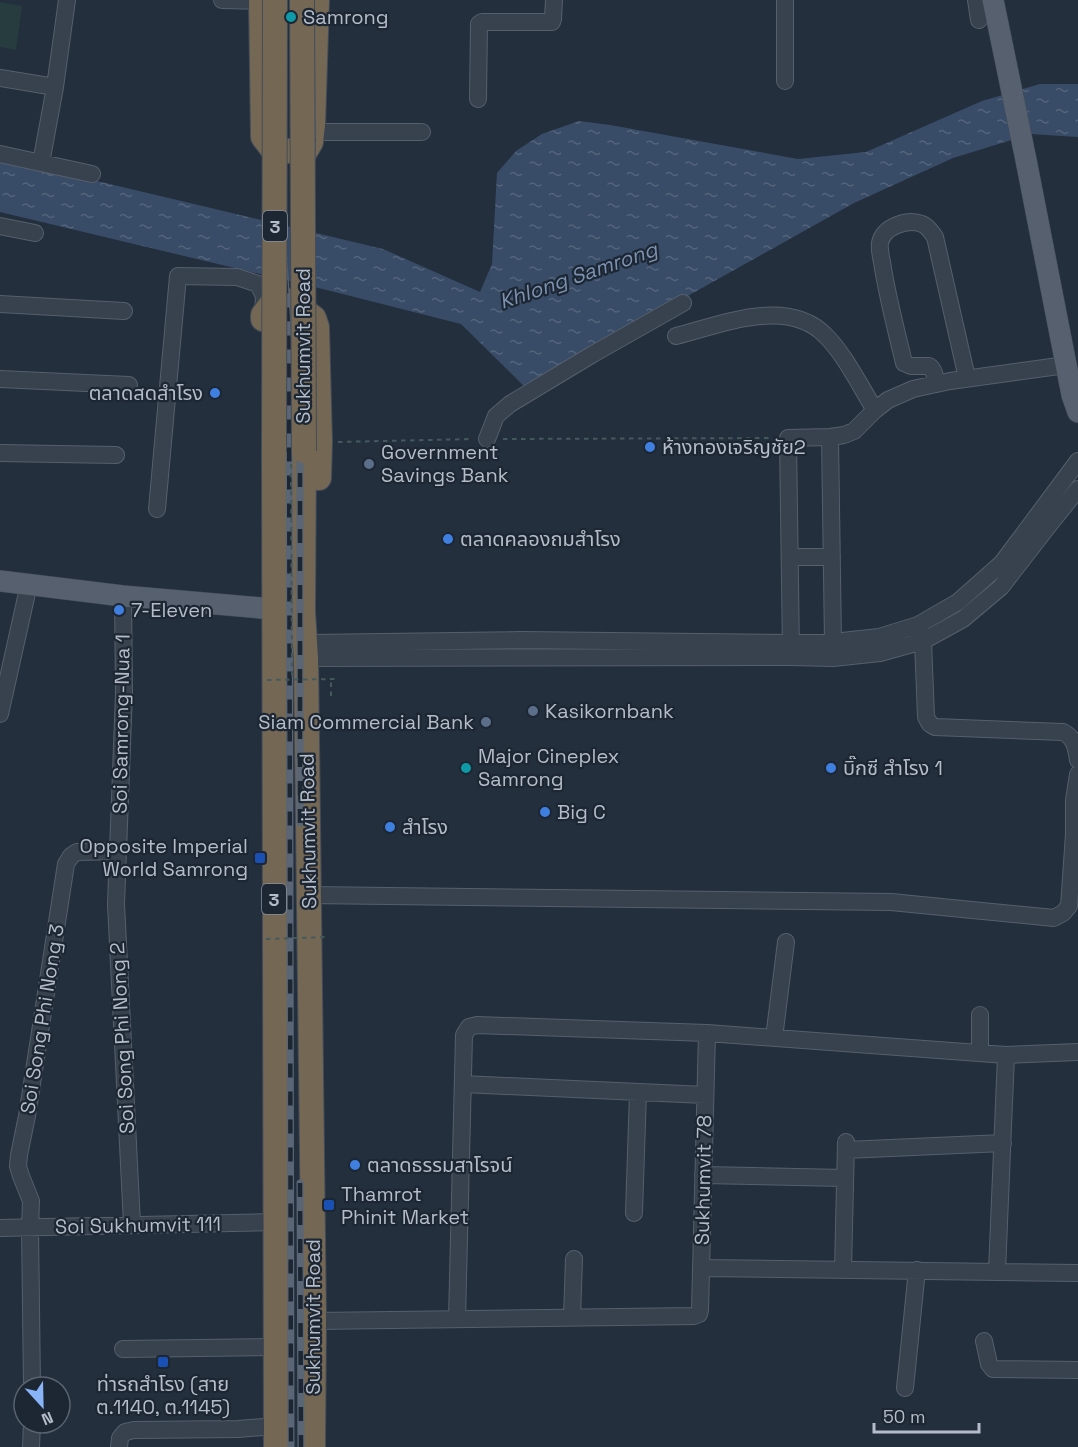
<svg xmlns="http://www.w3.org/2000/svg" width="1078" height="1447" viewBox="0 0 1078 1447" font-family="'Space Grotesk','Noto Sans Thai',sans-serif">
<defs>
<pattern id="water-ripples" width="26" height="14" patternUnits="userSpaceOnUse" patternTransform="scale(1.5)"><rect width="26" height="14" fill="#394c67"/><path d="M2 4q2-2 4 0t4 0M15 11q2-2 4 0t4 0" fill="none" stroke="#53647b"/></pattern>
</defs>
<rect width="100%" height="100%" fill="#242f3e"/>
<path fill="#263c3f" d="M0,2L22,6L16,50L0,47Z"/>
<path fill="url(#water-ripples)" d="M1040,84H1078V137L1031,134L953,158L854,203L600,345L526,388L461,324L331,291L0,212V158L383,249L480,292L492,264L497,173L516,151L542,134L579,121L610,125L798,159L866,152L982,101Z"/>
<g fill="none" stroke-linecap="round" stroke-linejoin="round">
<defs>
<path id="minor" d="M222,0L261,1
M976,0L979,20
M0,78L55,87
M785,81V0
M478,99L479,24L482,22H552L553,19L554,0
M312,132H422
M0,154L92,174
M41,163L55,87L67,0
M0,226L35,233
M0,304L124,311
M676,336C720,325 788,296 826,336C845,355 860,386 875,410
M0,379L129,385
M936,384C935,377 935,370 929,366H911L904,363C896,329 887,296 882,262C881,257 879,249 880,243C883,227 907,218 922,224C928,226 931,232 935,237L967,378
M487,439L496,416L510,404L593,354L683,303
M0,453L116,455
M157,509L178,276L237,277L258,284L264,296L263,315
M790,557H832
M123,596L124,693L116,904L132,1224
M920,632L923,641L926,717L930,724L935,727L1063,732C1075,738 1076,748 1078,760
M833,642L830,437L844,435L854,431L875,410L888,400L913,389L950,381L1066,365
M311,643L521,640L791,643H824L879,637L918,625L958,602L1002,563L1078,461
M791,653L788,438L830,437
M306,658L791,657L833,658L880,653L923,641L963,619L1001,587L1049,525L1078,489
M0,714L29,584
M308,895L891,902L1054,918L1063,913L1069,906L1074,834V800L1078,774
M980,1015V1053
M774,1038L786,942
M463,1084L705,1095
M846,1150L1003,1143
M703,1175L845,1178
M634,1213L638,1092
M0,1228L276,1222
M701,1268L1078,1273
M843,1270L846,1142
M997,1271L1006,1055
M572,1317L574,1259
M457,1319L464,1035L469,1027L477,1025L707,1033L1006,1055L1078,1052
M314,1321L694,1316L699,1314L700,1310L707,1033
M984,1341L989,1364L993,1369L1078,1370
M123,1349L276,1347
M32,1387L30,1228L31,1201L21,1176L18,1166L19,1155L27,1116L66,864L71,856L77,852L118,851
M905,1388L917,1270
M31,1447L32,1423
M119,1447L120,1438L125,1432L134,1430L238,1429L276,1426"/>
<path id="major" d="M993,0L1026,160L1072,395L1078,412
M0,581L123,596L273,609"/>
<path id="highway" d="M261,0L263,137L273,150L305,152L311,142L313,125L317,0
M263,319V315L271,304L289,301L295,304L314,318L317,327L320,442L319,478
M304,451L303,612L306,658L314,1321L313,1447
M274,452L276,1447"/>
</defs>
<use href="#minor" stroke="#565f6c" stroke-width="18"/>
<use href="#major" stroke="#414a57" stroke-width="22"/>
<use href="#highway" stroke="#434c59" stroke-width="26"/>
<path stroke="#44595c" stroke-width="2" stroke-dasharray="4.5 4.5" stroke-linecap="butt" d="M503,439L773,438
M338,442L473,439
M331,696V679"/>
<use href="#minor" stroke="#38414e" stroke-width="16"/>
<use href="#major" stroke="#56606e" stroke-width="21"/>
<use href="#highway" stroke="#746855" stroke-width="24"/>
<defs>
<path id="rail" d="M275,0C274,43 272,86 274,128C278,203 287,278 289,353L291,1447
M300,823V429L302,308L310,199L313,139L310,0
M300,1183L301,1447"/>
</defs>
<use href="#rail" stroke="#5a6575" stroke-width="7"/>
<use href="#rail" stroke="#1d2633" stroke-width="4.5" stroke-dasharray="14" stroke-linecap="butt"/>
<defs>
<path id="highway-bridge" d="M302,0L304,451
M274,452L275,0"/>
</defs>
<use href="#highway-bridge" stroke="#434c59" stroke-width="26" stroke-linecap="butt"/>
<path stroke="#44595c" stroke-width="2" stroke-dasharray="4.5 4.5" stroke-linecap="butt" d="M291,464L292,680
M267,680L337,679
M266,939L327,937"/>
<use href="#highway-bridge" stroke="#746855" stroke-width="24"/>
</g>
<g fill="#0f9aa8" stroke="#1d2633" stroke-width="2">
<circle cx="291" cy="17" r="6"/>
<circle cx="466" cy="768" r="6"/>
</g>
<g fill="#3f7fe0" stroke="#1d2633" stroke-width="2">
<circle cx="215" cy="393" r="6"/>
<circle cx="650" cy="447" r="6"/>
<circle cx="448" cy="539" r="6"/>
<circle cx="119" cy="610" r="6"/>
<circle cx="831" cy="768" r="6"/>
<circle cx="545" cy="812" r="6"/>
<circle cx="390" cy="827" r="6"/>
<circle cx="355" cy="1165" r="6"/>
</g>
<g fill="#5c6f8a" stroke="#1d2633" stroke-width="2">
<circle cx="369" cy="464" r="6"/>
<circle cx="533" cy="711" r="6"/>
<circle cx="486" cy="722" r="6"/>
</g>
<g fill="#1a4fb4" stroke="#1d2633" stroke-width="2">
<rect x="254" y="852" width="12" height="12" rx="3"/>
<rect x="323" y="1199" width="12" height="12" rx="3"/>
<rect x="157" y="1356" width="12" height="12" rx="3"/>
</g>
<g text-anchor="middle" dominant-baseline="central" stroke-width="4.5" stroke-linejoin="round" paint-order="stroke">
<g fill="#1d2633" stroke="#878f9c" stroke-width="1.5">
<rect x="263" y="211" width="24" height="30" rx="4.5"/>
<rect x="262" y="884" width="24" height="30" rx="4.5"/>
</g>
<g font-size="18" font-weight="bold" fill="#b4bcc9">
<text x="275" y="226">3</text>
<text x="274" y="899">3</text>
</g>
<g font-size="20" fill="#b4bcc9" stroke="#1d2633" text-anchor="start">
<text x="303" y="17">Samrong</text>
<text x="203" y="393" text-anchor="end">ตลาดสดสำโรง</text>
<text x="662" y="447">ห้างทองเจริญชัย2</text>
<text x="381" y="452">Government<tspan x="381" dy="23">Savings Bank</tspan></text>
<text x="460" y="539">ตลาดคลองถมสำโรง</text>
<text x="131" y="610">7-Eleven</text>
<text x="545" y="711">Kasikornbank</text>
<text x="474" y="722" text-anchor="end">Siam Commercial Bank</text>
<text x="478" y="756">Major Cineplex<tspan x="478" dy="23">Samrong</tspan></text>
<text x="843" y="768">บิ๊กซี สำโรง 1</text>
<text x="557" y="812">Big C</text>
<text x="402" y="827">สำโรง</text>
<text x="248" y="846" text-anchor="end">Opposite Imperial<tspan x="248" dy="23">World Samrong</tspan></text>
<text x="367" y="1165">ตลาดธรรมสาโรจน์</text>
<text x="341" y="1194">Thamrot<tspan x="341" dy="23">Phinit Market</tspan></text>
<text x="163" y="1384" text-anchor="middle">ท่ารถสำโรง (สาย<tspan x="163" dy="23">ต.1140, ต.1145)</tspan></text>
</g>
<g font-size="20" fill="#b4bcc9" stroke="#1d2633">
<text transform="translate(303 346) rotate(-90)">Sukhumvit Road</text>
<text transform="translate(121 724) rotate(-89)">Soi Samrong-Nua 1</text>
<text transform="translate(308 831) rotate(-91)">Sukhumvit Road</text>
<text transform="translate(42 1019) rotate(-81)">Soi Song Phi Nong 3</text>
<text transform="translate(122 1038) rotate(-93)">Soi Song Phi Nong 2</text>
<text transform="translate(703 1180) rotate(-89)">Sukhumvit 78</text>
<text transform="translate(138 1225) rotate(-1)">Soi Sukhumvit 111</text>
<text transform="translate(313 1317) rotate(-90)">Sukhumvit Road</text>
</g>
<g font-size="21" font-style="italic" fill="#7c92b1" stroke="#1d2633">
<text transform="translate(578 275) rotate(-19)">Khlong Samrong</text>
</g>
</g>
<g transform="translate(42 1405) rotate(158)"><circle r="28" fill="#1d2633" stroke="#59626f" stroke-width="1.5"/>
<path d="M0-4.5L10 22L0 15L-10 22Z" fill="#8ab4f8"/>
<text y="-9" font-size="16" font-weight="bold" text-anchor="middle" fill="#b4bcc9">N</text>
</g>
<path d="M874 1423v9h105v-9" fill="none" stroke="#b4bcc9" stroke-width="3"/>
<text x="883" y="1423" font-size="18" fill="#b4bcc9" stroke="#1d2633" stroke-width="4.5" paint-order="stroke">50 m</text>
</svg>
